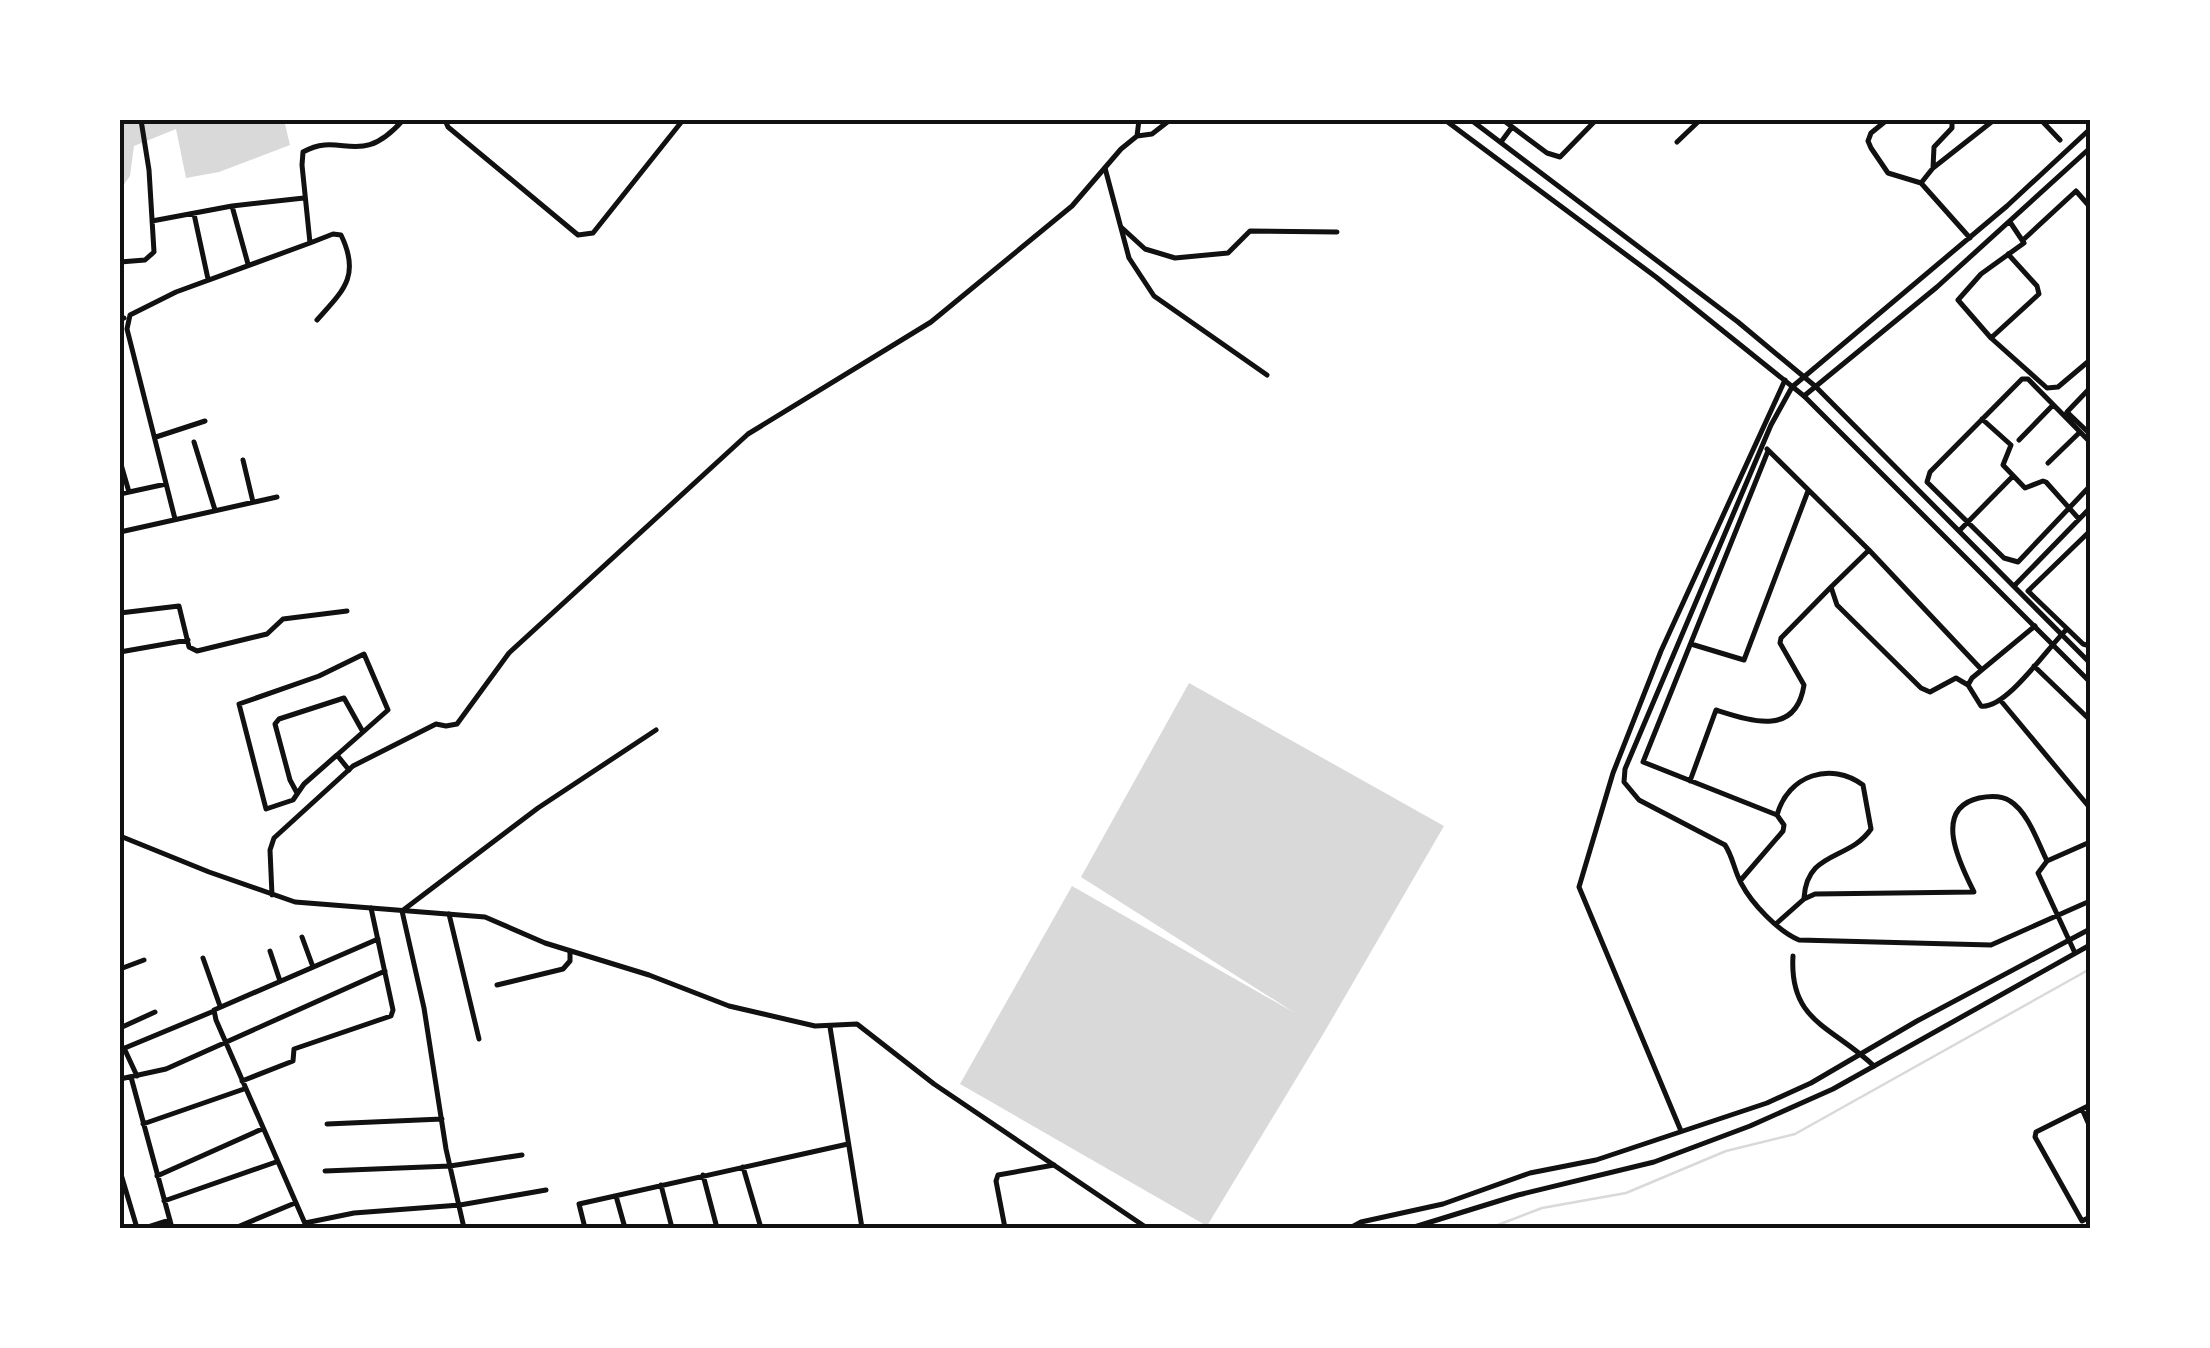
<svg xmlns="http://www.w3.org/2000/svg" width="2210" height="1348" viewBox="0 0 2210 1348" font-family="'Space Grotesk',sans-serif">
<rect width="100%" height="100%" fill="#fff"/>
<path fill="#d9d9d9" d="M120,120H284L290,145L219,172L186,178L176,129L134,146L130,176L120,190Z
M1189,683L1444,826L1325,1031L1207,1226L960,1084L1072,886L1295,1013L1081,877Z"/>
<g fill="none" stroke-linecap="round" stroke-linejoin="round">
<path stroke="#d9d9d9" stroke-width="2.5" d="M1490,1228L1542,1208L1626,1193L1726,1151L1795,1134L2090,969"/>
<path stroke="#111" stroke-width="5" d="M445,120L448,127L578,235L593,233L683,120
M1503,120L1547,153L1560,157L1596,120
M1887,120L1871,133L1868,141L1871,148L1888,173L1921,183
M1952,120V128L1934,147L1933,168L1921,183L1970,238
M2041,120L2060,140
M2090,129L2007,206L1792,387L1771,425L1625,769L1624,782L1639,800L1725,845C1733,857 1734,870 1741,883C1752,904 1778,931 1799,940L1991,945L2090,901
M1501,142L1512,127
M1677,142L1700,120
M1105,168L1129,258L1154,296L1267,375
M1933,168L1994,120
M232,206L248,264
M194,214L208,279
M152,221L232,206L304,198
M2010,222L2024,243L1981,274L1958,300L1991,338L2047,388L2058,387L2090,360
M1121,227L1145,249L1175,258L1228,253L1250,231L1337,232
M2023,240L2076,191L2090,207
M310,243L333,234L341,235C361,276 343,291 317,320
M120,262L145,260L154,252L149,170L141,120
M120,319L124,318
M1991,338L2039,294L2037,286L2008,254
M2090,388L2067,412L2090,434
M1804,396L1937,287L2090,148
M1982,419L2011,445L2003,465L2025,488L2043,481L2046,482L2079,519
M156,437L205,421
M2019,440L2053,405
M194,442L215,510
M2090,442L2028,379H2022L1930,472L1927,482L2004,558L2018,562L2090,486
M1767,449L1869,550L1981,669
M1768,451L1643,762L1777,815
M243,460L253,502
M120,461L129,492
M2048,463L2080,432
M120,494L166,484
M175,519L127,329L130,315L176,292L310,243L302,165L303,152C342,130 359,170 403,120
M1960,530L2013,476
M2090,531L2028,591L2083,644L2090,646
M120,532L277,497
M1869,550L1831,587L1837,605L1921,688L1930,692L1956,678L1968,685
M2015,585L2090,508
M120,613L179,606L189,647L197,651L267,634L283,619L347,611
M2035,626L1972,678L1968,685L1981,706C2006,710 2048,647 2067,629
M1691,644L1744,660L1808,491
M120,652L188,640
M2034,666L2090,720
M2001,701L2090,808
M337,755L388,710L364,654L319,676L239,704L266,809L293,800L304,784L337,755L349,770
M1690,781L1716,710C1751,721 1796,737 1804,685L1780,643L1781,638L1831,587
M297,793L290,780L275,724L279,719L344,698L363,732
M1740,881L1783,831L1784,825L1777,815C1788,775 1831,761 1863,785L1871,829C1849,861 1807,850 1804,898
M449,914L479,1039
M1777,923L1804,899L1815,894L1974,892C1961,866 1931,809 1979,798C1989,796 2001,795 2010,801C2028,812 2038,843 2047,861
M302,937L313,967
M270,951L280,981
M2075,953L2038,873L2047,861L2090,842
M1793,956C1789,1022 1832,1026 1874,1066
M203,958L220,1006
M120,969L144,960
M497,985L563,969L570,961V951
M830,1027L862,1228
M120,1028L155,1012
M124,1048L137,1076
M120,1050L214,1011
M131,1077L172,1228
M120,1079L166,1069L385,971
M242,1081L293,1061L294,1049L391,1016L393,1010L371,908
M2090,1105L2036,1132L2035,1137L2082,1221L2090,1217
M2082,1109L2090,1127
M143,1124L244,1089
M327,1124L442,1119
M1681,1131L1579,887L1613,773L1661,651L1785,380
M743,1167L761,1228
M120,1171L137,1228
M325,1171L450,1166L522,1155
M703,1175L717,1228
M157,1176L262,1129
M661,1185L672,1228
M616,1196L625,1228
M164,1201L276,1162
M305,1223L354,1213L460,1205L546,1190
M145,1228L170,1220
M235,1228L295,1203
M307,1228L216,1020L214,1010L378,939
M464,1228L446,1149L424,1008L402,911L538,808L656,730
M585,1228L579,1204L848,1144
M1005,1228L996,1181L998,1175L1054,1165"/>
<path stroke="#111" stroke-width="5" d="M1445,120L1656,277L1804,396L2090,682
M1471,120L1738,322L1815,386L2090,663
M1137,136L1139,120
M120,836L209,872L295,902L485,917L545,943L649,975L729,1006L815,1026L857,1024L934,1084L1147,1228
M272,895L270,850L274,838L353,766L436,724L446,726L457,724L509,653L748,434L931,322L1072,206L1121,149L1137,136L1152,134L1170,120
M1350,1228L1361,1222L1443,1204L1530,1173L1596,1160L1767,1103L1811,1083L1917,1021L2090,929
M1411,1228L1518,1195L1654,1162L1750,1126L1833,1089L2090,945"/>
</g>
<rect width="2210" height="1348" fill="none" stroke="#ffffff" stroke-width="245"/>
<rect x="122" y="122" width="1966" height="1104" fill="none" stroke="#111" stroke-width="4"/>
</svg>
